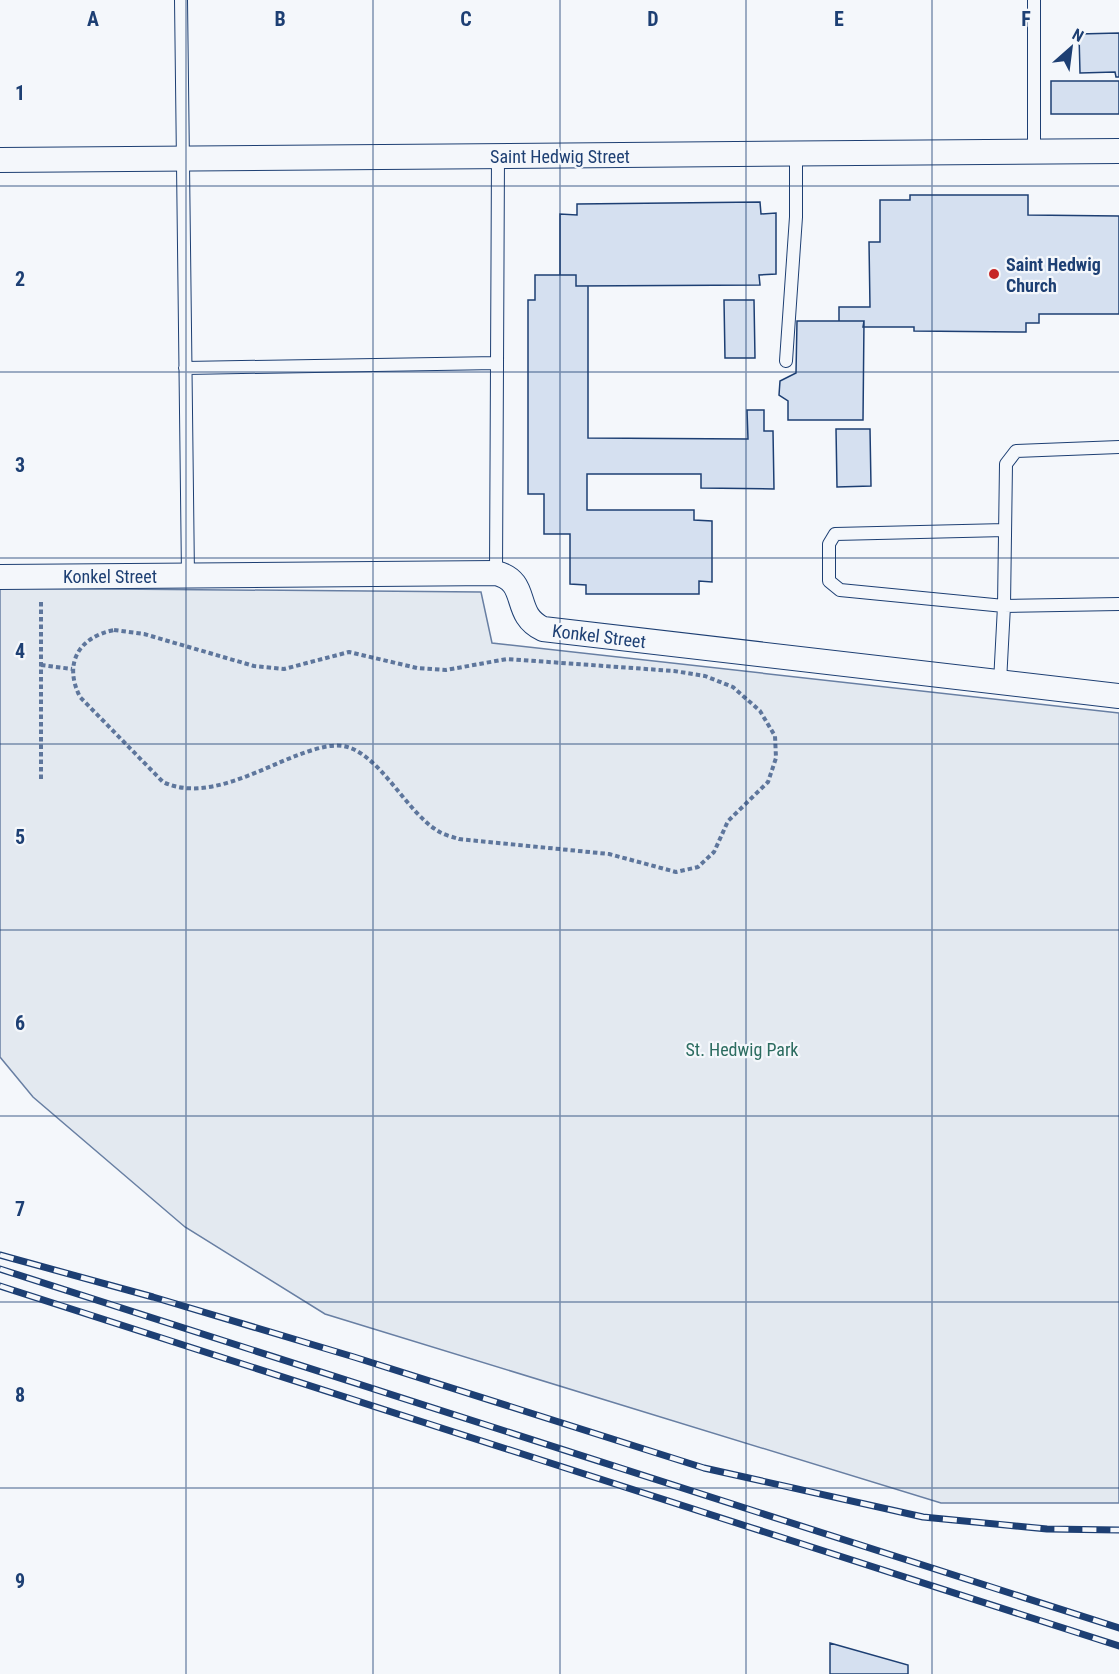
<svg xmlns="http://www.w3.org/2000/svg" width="1119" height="1674" viewBox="0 0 1119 1674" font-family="'Roboto Condensed',sans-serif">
<rect width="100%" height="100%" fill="#f4f7fb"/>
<path fill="#e3e9f0" stroke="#687fa3" stroke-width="1.5" d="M0,588L481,592L492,643L1119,713V1503H941L325,1314L185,1227L33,1097L0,1057Z"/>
<path fill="#d5e0f0" stroke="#1d3f73" stroke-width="1.5" d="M1119,33V77H1116L1115,72L1080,73L1079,34Z
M1051,81H1119V114H1051Z
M910,195H1028V215L1119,216V314H1039V323H1026V332L914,331V327H863L864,321H839V307H870L869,242H880V200H910Z
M760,202L761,214L776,213V274L759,275L760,285L576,286V275H560V214L577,215V204Z
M535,275H576V286H588V438L748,439L747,410H764V431H773L774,489L701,488V474H587V510H694V520L712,521V582L699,581V594H586V585L570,584V534H544V494H528V300H535Z
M724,300H754L755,358H725Z
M797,321H864L863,420H788V401L779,395L780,381L796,373Z
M836,429H870L871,486L837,487Z
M830,1643L908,1665V1674H830Z"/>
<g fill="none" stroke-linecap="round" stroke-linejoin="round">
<defs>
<path id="service" d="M181,0L188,576
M1034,152V0
M786,361L796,217V154
M185,368L497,363
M1005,530L835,534L829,544V581L840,590L1004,606L1119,604
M496,573L498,157
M1000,682L1004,606L1006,464L1016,451L1119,447"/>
<path id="minor" d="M0,160L1119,151
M0,577L496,573C531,582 511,614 543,629L1119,696"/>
</defs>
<use href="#service" stroke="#1d3f73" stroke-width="14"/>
<use href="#minor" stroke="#1d3f73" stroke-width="26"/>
<path stroke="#5e769c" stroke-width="4" stroke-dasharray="4.5 3" stroke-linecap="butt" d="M114,630L144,634L254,666L284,669L349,652L417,668L446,670L507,659L674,671L705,676L733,687L760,711L775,736L776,758L768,782L728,821L714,852L698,867L676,872L609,854L459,839C453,837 444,835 438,831C406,812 379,752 343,746C328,744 312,750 298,755C258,770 205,802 163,782L80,697C63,663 79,637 114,630Z
M41,665L72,669
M41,779V602"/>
<use href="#service" stroke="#f4f7fb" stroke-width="12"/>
<use href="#minor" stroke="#f4f7fb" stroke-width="24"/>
<defs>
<path id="rail" d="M0,1255L153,1297L354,1357L704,1468L923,1517L1047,1529L1119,1530
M0,1269L1119,1628
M0,1286L1119,1646"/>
</defs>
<use href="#rail" stroke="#1d3f73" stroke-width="7"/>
<use href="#rail" stroke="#f4f7fb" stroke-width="4.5" stroke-dasharray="14" stroke-linecap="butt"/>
</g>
<path fill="none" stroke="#1d3f73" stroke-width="1.5" stroke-opacity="0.55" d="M186,0V1674M373,0V1674M560,0V1674M746,0V1674M932,0V1674M0,186H1119M0,372H1119M0,558H1119M0,744H1119M0,930H1119M0,1116H1119M0,1302H1119M0,1488H1119"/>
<circle fill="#c62828" stroke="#f4f7fb" stroke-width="2" cx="994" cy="274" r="6"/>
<g text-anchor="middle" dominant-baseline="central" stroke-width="4.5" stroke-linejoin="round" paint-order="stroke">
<g font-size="18" fill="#1d3f73" stroke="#f4f7fb">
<text x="560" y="156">Saint Hedwig Street</text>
<text x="110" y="576">Konkel Street</text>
<text transform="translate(599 636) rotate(7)">Konkel Street</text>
</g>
<g font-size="18" font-weight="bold" fill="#1d3f73" stroke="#f4f7fb" text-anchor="start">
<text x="1006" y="264">Saint Hedwig<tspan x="1006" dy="21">Church</tspan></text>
</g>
<g font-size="18" fill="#2c6c60" stroke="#f4f7fb">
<text x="742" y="1049">St. Hedwig Park</text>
</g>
</g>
<g font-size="20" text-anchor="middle" font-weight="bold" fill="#1d3f73" stroke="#f4f7fb" stroke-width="4.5" stroke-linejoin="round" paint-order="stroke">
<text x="93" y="26">A</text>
<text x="280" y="26">B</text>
<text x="466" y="26">C</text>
<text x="653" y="26">D</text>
<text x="839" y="26">E</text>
<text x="1026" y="26">F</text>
<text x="20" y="100">1</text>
<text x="20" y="286">2</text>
<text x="20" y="472">3</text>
<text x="20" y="658">4</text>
<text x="20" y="844">5</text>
<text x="20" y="1030">6</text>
<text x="20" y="1216">7</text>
<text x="20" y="1402">8</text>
<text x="20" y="1588">9</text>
</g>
<g transform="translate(1071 48) rotate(28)" stroke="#f4f7fb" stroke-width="4.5" paint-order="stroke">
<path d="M0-4.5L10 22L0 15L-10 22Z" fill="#1d3f73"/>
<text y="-9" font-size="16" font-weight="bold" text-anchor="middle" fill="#1d3f73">N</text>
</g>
</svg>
